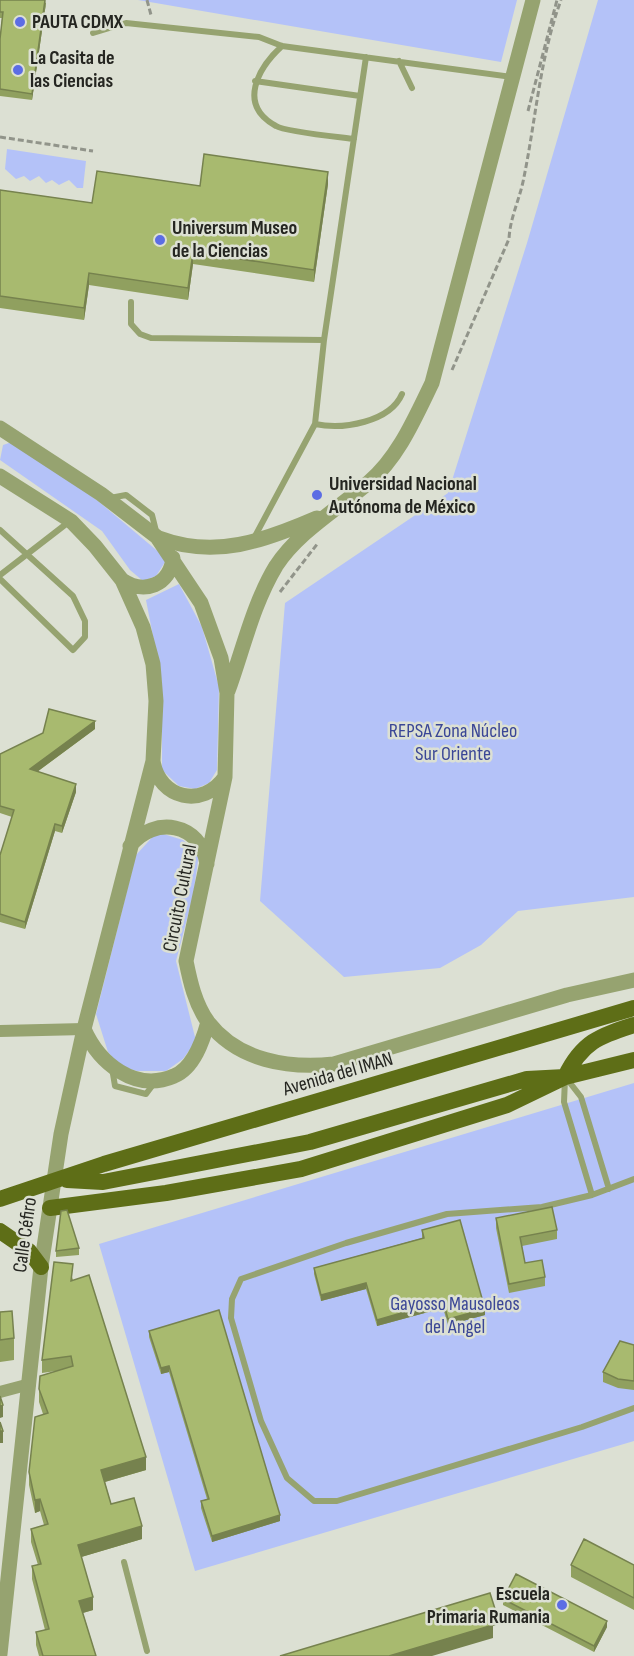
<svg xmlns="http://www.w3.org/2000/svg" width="634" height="1656" viewBox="0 0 634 1656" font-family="'Sofia Sans Condensed',sans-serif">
<rect width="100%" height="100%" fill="#dce0d3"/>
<path fill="#b4c2f8" d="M138,0H517L501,62Z
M598,0H634V897L518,911L481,945L440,968L344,977L260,901L285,603L448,493L527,243Z
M7,149L86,161L83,188H77L69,180L59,185L52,180L46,183L39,176L30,181L24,176L16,179L5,169Z
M15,441L98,501L167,559L156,576L143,581L130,570L102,531L0,460L3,445Z
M179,584L202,627L219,687L217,770L209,783L195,789L179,786L162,770V683L146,600Z
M157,832L183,840L199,854L193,896L176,961L196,1041L183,1059L166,1071H137L120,1066L108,1052L96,1014L136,855Z
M634,1083V1441L195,1571L99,1244Z"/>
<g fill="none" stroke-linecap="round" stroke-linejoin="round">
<path stroke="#91948a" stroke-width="3" stroke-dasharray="6 3" stroke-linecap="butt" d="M147,0L151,15
M528,111L557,0
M0,137L93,151
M452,370L509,239C510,217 520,199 524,177C536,118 540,57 561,0
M280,592L318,543"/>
<path stroke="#96a370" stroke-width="6" d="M93,33L126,23L259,37L282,46L512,77
M282,46C258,68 237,105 276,126C286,132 339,137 354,139
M399,61L412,88
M255,81L360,96
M131,302V324L140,334L151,338L324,340
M315,424C343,430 390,422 402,394
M110,498L126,495L152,515L156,531
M0,530L73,596L85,621V637L73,650L0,579
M254,538L315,424L324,340L366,57
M0,575L70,521
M112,1068L115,1086L146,1094L155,1082
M565,1079L564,1102L592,1195
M567,1079L581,1097L609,1189
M634,1179L592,1195L542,1207L447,1214L346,1243L241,1279L232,1299L231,1318L261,1421L287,1478L314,1501H337L582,1427L634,1408
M124,1562L147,1651"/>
<path stroke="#96a370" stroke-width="12" d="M0,1031L84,1029
M0,1392L30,1384"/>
<path stroke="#96a370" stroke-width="15" d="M0,428L101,494L157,537L201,603L221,658L227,693L225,777L186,961C190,981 195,1004 208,1022C238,1061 289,1069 334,1064L567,995L634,980
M0,476L71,521L95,546L122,580L143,627L153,664L156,701L153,761L84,1029L61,1134L41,1267L0,1654
M159,538C215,559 264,541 317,518
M122,580C144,595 170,585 173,558
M228,691C243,650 253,604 276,566C298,532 338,509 368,483C398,458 415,418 432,383L533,0
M153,761C159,799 203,809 225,777
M130,846C154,815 201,823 207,864
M84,1029C99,1063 135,1093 174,1076C194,1068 203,1040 208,1022"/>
<path stroke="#5e6e17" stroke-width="16" d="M67,1180L103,1182L310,1142L527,1079L565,1077L634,1060
M0,1199L104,1164L634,1008
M50,1208L166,1193L301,1169L507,1105L565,1077C582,1042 599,1036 634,1025
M0,1231L29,1251L41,1267"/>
</g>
<path fill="#90a05f" d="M0,0L46,3L32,100L0,96V39L2,18H0Z
M328,184L314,282L193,264L188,300L89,285L84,320L0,308V190L92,203L200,186Z
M95,729L37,772L76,792L62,833L55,831L25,929L0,922V855L12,817L0,813V754Z
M496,1218L557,1230V1239L522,1246L525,1263L545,1277V1286L509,1293L496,1228Z
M422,1230L485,1315L448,1325L443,1308L377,1326L366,1289L321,1301L314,1274V1268L422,1238Z
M79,1248V1255L56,1257V1251Z
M73,1277V1280L146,1470L105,1482L111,1504L142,1539L81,1557L93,1610L83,1613L96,1656H39L36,1645V1632L45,1630L32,1579V1566L38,1565L31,1542V1529L44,1525L40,1511L35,1513L29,1485V1472L43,1414L39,1402V1389L56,1371L42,1373V1360Z
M0,1312L14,1338V1360L0,1362Z
M149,1331L280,1521L212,1542L201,1508V1501L207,1499L169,1372L161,1374L149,1337Z
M634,1345V1390L618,1388L603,1382V1372Z
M571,1565H634V1610L571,1577Z
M503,1599L607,1627L594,1652L503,1605Z"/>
<path fill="#76824e" d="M46,0V3L32,100V94Z
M328,172V184L314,282V270Z
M193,252V264L188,300V288Z
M89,273V285L84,320V308Z
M95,721V729L30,777V769Z
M76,784V792L62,833V826Z
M55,824V831L25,929V922Z
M366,1283V1289L321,1301V1295Z
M443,1301V1308L377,1326V1320Z
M485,1309V1315L448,1325V1319Z
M169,1366V1372L161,1374V1368Z
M3,1405V1417L0,1418V1406Z
M0,1431H3V1443H0Z
M146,1457V1470L101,1483V1470Z
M40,1499V1511L35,1513V1500Z
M280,1515V1521L212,1542V1536Z
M142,1526V1539L78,1558V1545Z
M93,1597V1610L79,1614V1601Z
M496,1612V1625L493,1626V1638L432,1656H389Z
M607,1621V1627L594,1652V1646Z"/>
<path fill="#a8ba6f" stroke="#76824e" stroke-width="1.5" d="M0,0H45L32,94L0,89V39L3,12H0Z
M204,154L328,172L314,270L193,252L188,288L89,273L84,308L0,296V190L92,203L97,171L200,186Z
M49,709L95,721L30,769L76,784L62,826L55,824L25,922L0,914V855L14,810L0,806V754L43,733Z
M552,1207L557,1230L520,1237L525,1263L542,1260L545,1277L509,1284L496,1218Z
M67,1210L79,1248L56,1251L61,1211Z
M460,1220L485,1309L448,1319L443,1301L377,1320L366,1283L321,1295L314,1268L424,1238L422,1230Z
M54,1262L73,1264L71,1281L89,1275L146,1457L101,1470L111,1504L134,1498L142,1526L78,1545L93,1597L79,1601L96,1656H43L36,1632L49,1629L32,1566L41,1564L31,1529L48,1524L40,1499L35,1500L29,1472L35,1417L48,1413L39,1389L40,1376L73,1366L71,1356L42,1360Z
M219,1310L280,1515L212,1536L201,1501L209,1499L169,1366L161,1368L149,1331Z
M12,1311L14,1338L0,1340V1312Z
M620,1341L634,1345V1381L618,1379L603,1372Z
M0,1396L3,1405L0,1406Z
M0,1422L3,1431H0Z
M584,1539L634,1565V1598L571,1565Z
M516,1574L607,1621L594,1646L503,1599Z
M490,1593L496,1612L490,1614L493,1625L389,1656H280Z"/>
<g fill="#5c6de4" stroke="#dce0d3" stroke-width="2">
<circle cx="20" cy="22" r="6"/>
<circle cx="18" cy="70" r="6"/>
<circle cx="160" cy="240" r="6"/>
<circle cx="317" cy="495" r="6"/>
<circle cx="562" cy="1605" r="6"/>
</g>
<g text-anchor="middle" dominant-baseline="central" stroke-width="5" stroke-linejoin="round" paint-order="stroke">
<g font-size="20" font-weight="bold" fill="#252621" stroke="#dce0d3" text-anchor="start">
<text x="32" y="22">PAUTA CDMX</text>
<text x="30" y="58">La Casita de<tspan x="30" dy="23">las Ciencias</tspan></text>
<text x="172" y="228">Universum Museo<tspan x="172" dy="23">de la Ciencias</tspan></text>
<text x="329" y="484">Universidad Nacional<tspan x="329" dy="23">Autónoma de México</tspan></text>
<text x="550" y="1594" text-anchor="end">Escuela<tspan x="550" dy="23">Primaria Rumania</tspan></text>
</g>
<g font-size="20" fill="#3a4696" stroke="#dce0d3">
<text x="453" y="731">REPSA Zona Núcleo<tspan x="453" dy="23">Sur Oriente</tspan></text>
<text x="455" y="1304">Gayosso Mausoleos<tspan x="455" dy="23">del Angel</tspan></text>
</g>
<g font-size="20" fill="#252621" stroke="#dce0d3">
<text transform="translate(180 898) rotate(-79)">Circuito Cultural</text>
<text transform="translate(338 1074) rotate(-16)">Avenida del IMAN</text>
<text transform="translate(25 1235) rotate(-82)">Calle Céfiro</text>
</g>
</g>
</svg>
